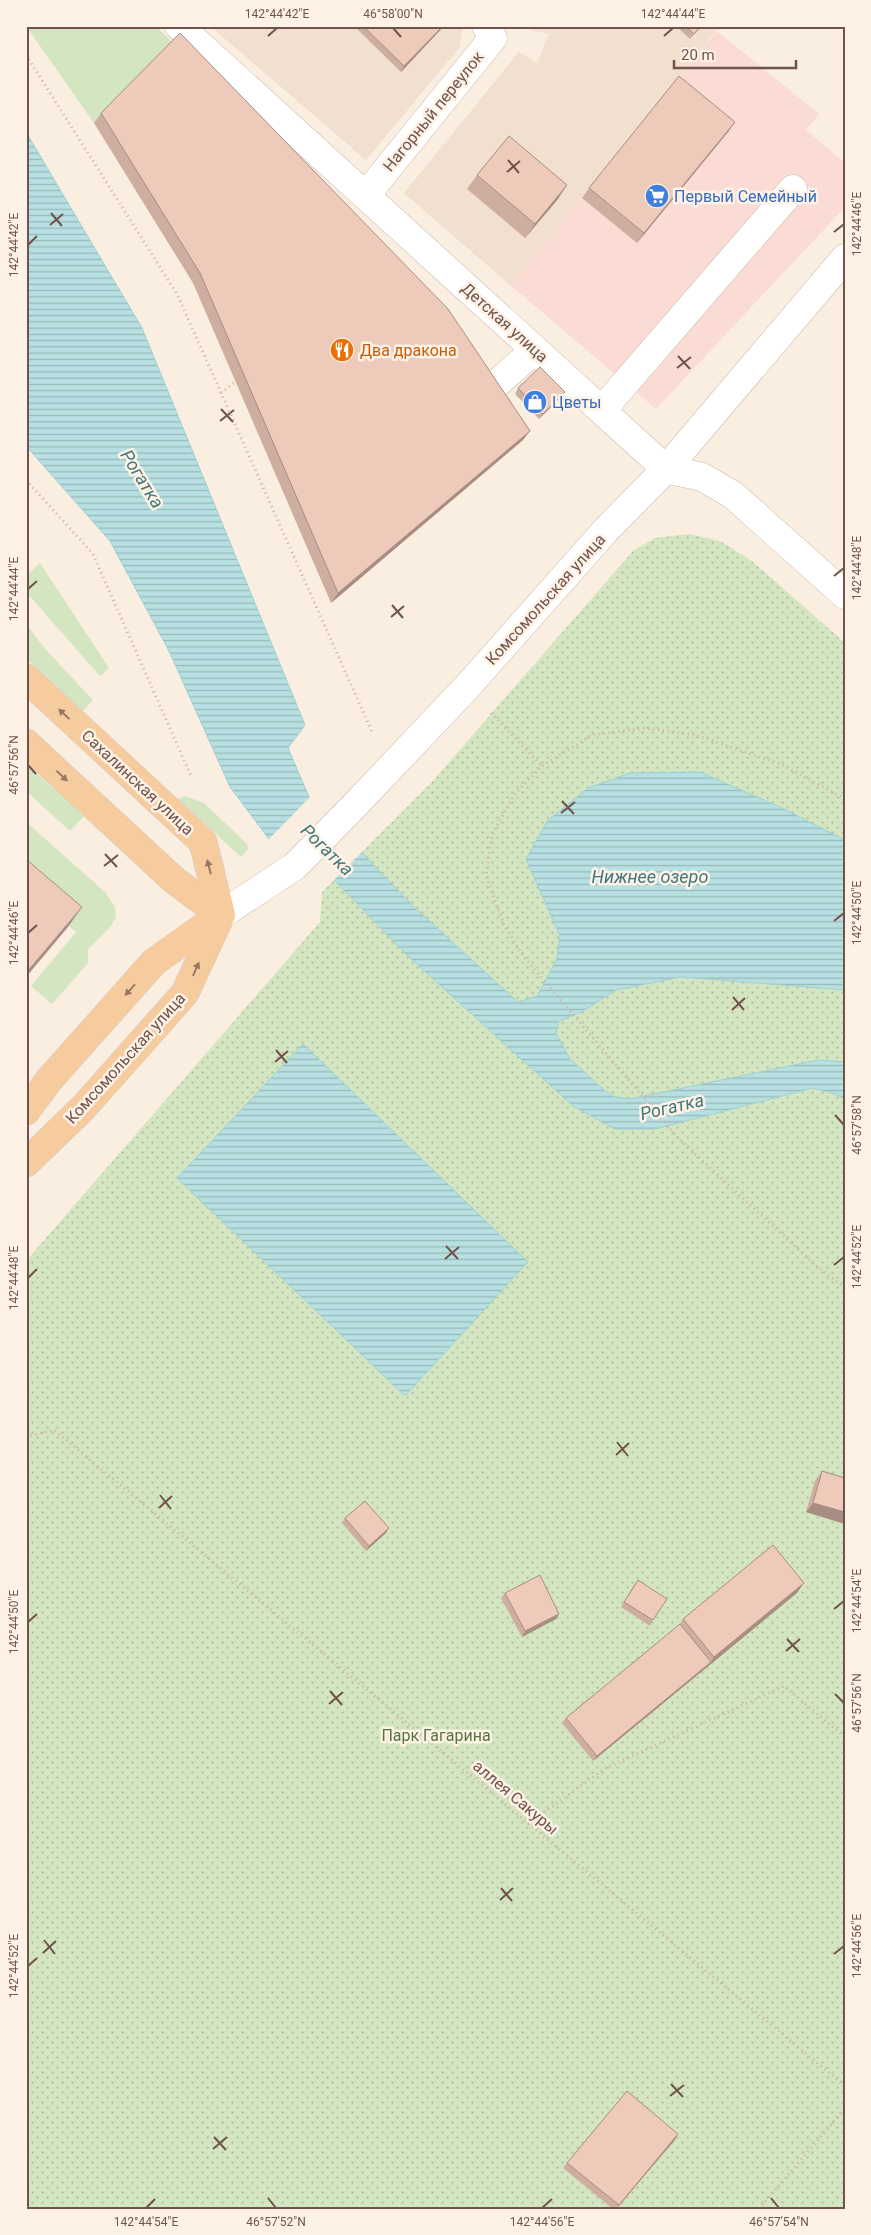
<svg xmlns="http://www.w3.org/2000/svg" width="871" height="2235" font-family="Roboto,sans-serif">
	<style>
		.residential { fill: #f1dfd0 }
		.commercial { fill: #fadcd5 }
		.grass { fill: #d4e6c1 }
		.park { fill: url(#park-dots) }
		.water { fill: url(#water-rules); stroke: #9ed1d3 }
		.pier { fill: #faeee1 }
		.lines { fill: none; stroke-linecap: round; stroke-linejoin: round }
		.minor-casing { stroke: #cdb7ac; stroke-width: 29 }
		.major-casing { stroke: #d7cfcc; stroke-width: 29 }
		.path { stroke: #d2ad9e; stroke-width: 3; stroke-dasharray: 1 4; stroke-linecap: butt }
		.minor { stroke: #fff; stroke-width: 28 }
		.major { stroke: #f6cb9d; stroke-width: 28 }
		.wall { fill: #cdaea0 }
		.shaded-wall { fill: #a78d82 }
		.building { fill: #eecaba; stroke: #a78d82 }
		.oneway { fill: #987763 }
		.ticks { fill: none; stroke: #70534a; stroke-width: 2 }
		.labels { text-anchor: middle; stroke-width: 5; stroke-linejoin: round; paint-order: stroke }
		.street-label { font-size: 16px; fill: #70534a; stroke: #fef2e7 }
		.shop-label { font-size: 16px; fill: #366cbe; stroke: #fef2e7; text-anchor: start }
		.food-label { font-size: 16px; fill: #c56008; stroke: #fef2e7; text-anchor: start }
		.park-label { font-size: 16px; fill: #577542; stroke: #fef2e7 }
		.water-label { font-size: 18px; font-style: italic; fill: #42787b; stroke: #fef2e7 }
		.neatline { fill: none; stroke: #70534a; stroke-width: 2 }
		.ticks-label { font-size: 12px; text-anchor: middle; fill: #70534a }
	</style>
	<defs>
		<pattern id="park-dots" width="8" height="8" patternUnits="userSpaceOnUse" patternTransform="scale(1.25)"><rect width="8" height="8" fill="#d4e6c1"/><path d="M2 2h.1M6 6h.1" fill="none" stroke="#b0bd9f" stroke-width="1.8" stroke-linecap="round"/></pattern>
		<pattern id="water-rules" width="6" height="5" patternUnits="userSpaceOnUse" patternTransform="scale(1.25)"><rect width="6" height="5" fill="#b7e0e2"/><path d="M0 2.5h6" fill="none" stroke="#99b8b9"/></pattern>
	</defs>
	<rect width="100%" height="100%" fill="#faeee1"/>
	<path class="residential" d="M210,26H463L459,48L366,160Z
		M514,26H720L510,285L404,193L519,52L537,63L549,34Z"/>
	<path class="commercial" d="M717,31L819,114L806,130L845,163V207L656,409L510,285Z"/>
	<path class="grass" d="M26,26H156L173,43L94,123Z
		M40,563L109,668L100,676L26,592V576Z
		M26,624L46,650L93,700L83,711L26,659Z
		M26,764L84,816L70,831L26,791Z
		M185,796L204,803L247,844L248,849L241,857L178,799Z
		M26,822L105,892L115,907L116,917L111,926L88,949V963L52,1004L31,986L76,932L26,888Z"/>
	<path class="park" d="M689,534L720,541L752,561L845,643V2209H26V1261L320,922L322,892L431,783L633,551L655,538Z"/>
	<path class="water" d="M26,132L142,328L305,725L288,748L310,799L415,908L518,1002L537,996L557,959L560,936L526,859L548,820L588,788L630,773L700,772L782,808L845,840V990L681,977L616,990L583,1011L559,1021L556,1033L570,1059L604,1090L615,1097L630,1099L818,1060L845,1062V1099L835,1094L813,1088L655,1129H615L573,1106L409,957L334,880L269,839L230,787L169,651L110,541L26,446Z
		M303,1044L528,1262L405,1396L177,1178Z"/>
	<path class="pier" d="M312,795L364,850L333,881L277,848L269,839Z"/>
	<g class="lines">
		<g class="minor-casing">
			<path id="minor" d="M179,26L666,469L702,477L733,495L845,595
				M366,195L493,38L486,26
				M469,408L535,350
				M602,410L793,189
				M221,915L295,866L355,805L466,688L606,530L666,469L845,258"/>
		</g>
		<g class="major-casing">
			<path id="major" d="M26,678L203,842L221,915
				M26,743L174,880L221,915
				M26,1111L49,1080L154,962L220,915
				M26,1163L83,1108L185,993L221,915"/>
		</g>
		<path class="path" d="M26,55L177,294L373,734
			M221,393L239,379
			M26,480L93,554L191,776
			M491,713L542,766
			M845,799L781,764L695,735L645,728L592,735L542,766L515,794L492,834L486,876L504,925L524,957L679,1139L814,1264L845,1288
			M26,1437L54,1430L845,2086
			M528,1824L604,1769L784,1686L845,1737
			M759,2209L845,2108"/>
		<use href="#minor" class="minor"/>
		<use href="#major" class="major"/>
	</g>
	<path class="wall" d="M354,26H444L401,72Z
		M676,26H702L690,39Z
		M101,113L523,440L331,603L193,283L94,123Z
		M735,122L728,132L637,243L582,198L589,188Z
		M477,175L558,199L525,238L467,189Z
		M518,388L561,397L539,419L515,394Z
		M822,1471L845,1478V1524L806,1512L815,1481Z
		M345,1518L389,1528L386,1533L366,1551L342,1523Z
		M634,1585L653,1620L650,1626L621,1607Z
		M505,1593L556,1619L522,1637L501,1598Z
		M797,1593L593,1761L562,1723L566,1718L680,1624L683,1619Z
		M678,2134L617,2209H613L563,2168L567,2163Z"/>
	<path class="shaded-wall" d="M443,26H444L401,72L404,66Z
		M735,122L728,132L637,243L644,233Z
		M567,185L558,199L525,238L535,224Z
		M565,392L561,397L539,419L543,414Z
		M530,431L523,440L331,603L338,593Z
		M82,907L68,927L26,977V973Z
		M813,1503L845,1512V1524L806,1512Z
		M389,1528L386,1533L366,1551L369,1546Z
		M804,1583L797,1593L593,1761L597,1756L711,1662L714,1657Z
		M559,1614L556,1619L522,1637L525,1631Z
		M678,2134L675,2140L616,2209L619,2205Z"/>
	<path class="building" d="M363,26H443L404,66Z
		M685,26H701L694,34Z
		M180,33L448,309L530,431L338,593L200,273L101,113Z
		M679,76L735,122L644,233L589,188Z
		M509,136L567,185L535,224L477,175Z
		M540,367L565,392L543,414L518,388Z
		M27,860L82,907L26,973V861Z
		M822,1471L845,1478V1512L813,1503Z
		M365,1501L389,1528L369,1546L345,1518Z
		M773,1545L804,1583L714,1657L683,1619Z
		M540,1575L559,1614L525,1631L505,1593Z
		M638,1580L667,1599L653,1620L624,1602Z
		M680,1624L711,1662L597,1756L566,1718Z
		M627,2091L678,2134L619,2205L567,2163Z"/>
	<defs><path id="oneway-solid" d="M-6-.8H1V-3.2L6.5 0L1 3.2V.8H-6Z" transform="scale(1.25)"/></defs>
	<g class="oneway">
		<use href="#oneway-solid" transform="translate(64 714) rotate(-137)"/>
		<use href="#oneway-solid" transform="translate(62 776) rotate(43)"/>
		<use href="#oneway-solid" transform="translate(209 867) rotate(-104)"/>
		<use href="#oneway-solid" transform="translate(196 969) rotate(-66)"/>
		<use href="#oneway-solid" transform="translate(130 990) rotate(132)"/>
	</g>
	<path class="ticks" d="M393,28L401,37M268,36L277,28M664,36L673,28M508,160L519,173M507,172L520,161M51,213L62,226M50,225L63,214M834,232L844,224M28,245L37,236M678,356L690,369M677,368L691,357M221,409L233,422M220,421L234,410M834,576L844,568M28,589L37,581M392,605L403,618M391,617L404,606M28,765L36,774M562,801L574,814M561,813L575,802M105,854L117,867M104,866L118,855M834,921L844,913M28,933L37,925M733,997L744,1010M732,1010L745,998M276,1050L287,1063M275,1062L288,1051M835,1115L844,1125M446,1246L458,1259M445,1259L459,1247M834,1265L844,1257M28,1278L37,1269M617,1442L628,1456M616,1455L629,1443M160,1495L171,1509M159,1508L172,1496M834,1609L844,1601M28,1622L37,1614M787,1639L799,1652M786,1651L800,1639M330,1691L342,1705M835,1694L844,1703M329,1704L343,1692M501,1888L512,1901M500,1900L513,1888M44,1940L55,1954M43,1953L56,1941M834,1954L844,1946M28,1966L37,1958M671,2084L683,2097M670,2096L684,2085M214,2137L226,2150M213,2149L227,2137M268,2198L276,2208M771,2198L779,2208M146,2208L155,2199M542,2208L552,2199"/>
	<defs>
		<g id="supermarket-disc" transform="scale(1.25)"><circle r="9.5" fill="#3f7fe0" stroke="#fef2e7"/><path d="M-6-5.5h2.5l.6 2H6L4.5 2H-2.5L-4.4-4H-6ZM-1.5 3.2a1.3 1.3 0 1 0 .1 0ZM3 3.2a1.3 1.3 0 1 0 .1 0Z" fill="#fff"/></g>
		<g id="restaurant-disc" transform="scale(1.25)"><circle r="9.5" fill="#e8710a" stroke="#fef2e7"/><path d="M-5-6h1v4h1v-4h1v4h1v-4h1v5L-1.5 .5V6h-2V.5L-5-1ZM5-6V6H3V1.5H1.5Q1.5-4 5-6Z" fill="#fff"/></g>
		<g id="shop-disc" transform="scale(1.25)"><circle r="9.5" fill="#3f7fe0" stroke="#fef2e7"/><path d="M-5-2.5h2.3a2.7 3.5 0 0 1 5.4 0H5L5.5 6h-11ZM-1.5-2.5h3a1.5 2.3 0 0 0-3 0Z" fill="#fff"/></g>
	</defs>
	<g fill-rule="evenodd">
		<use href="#supermarket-disc" x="657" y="196"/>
		<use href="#restaurant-disc" x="342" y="350"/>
		<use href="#shop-disc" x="535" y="402"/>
	</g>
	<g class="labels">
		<g class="street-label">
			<text transform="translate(433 111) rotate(-51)" y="6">Нагорный переулок</text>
			<text transform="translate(505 322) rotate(42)" y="6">Детская улица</text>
			<text transform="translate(545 599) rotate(-48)" y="6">Комсомольская улица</text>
			<text transform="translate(138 782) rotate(43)" y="6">Сахалинская улица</text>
			<text transform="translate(125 1058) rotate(-48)" y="6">Комсомольская улица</text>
			<text transform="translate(516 1797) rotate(40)" y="6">аллея Сакуры</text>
		</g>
		<g class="shop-label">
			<text x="674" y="202">Первый Семейный</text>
			<text x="552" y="408">Цветы</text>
		</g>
		<g class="food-label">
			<text x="360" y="356">Два дракона</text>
		</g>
		<g class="park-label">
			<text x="436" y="1741">Парк Гагарина</text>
		</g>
		<g class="water-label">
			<text transform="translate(142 479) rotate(58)" y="6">Рогатка</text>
			<text transform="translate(327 850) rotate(44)" y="6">Рогатка</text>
			<text x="650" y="883">Нижнее озеро</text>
			<text transform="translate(672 1107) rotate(-13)" y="6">Рогатка</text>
		</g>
	</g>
	<rect width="871" height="2235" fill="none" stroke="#fef2e7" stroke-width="55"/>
	<path d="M674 60v8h122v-8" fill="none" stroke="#70534a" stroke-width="2.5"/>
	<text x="681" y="60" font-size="15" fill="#70534a" stroke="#fef2e7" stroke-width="4" paint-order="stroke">20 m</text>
	<rect x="28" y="28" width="816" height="2180" class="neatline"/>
	<g class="ticks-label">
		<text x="277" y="18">142°44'42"E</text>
		<text x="393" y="18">46°58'00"N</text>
		<text x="673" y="18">142°44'44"E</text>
		<text transform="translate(857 224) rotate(-90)" y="4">142°44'46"E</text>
		<text transform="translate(14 245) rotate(-90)" y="4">142°44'42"E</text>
		<text transform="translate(857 568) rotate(-90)" y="4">142°44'48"E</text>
		<text transform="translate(14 589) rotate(-90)" y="4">142°44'44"E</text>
		<text transform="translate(14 765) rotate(-90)" y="4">46°57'56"N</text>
		<text transform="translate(857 913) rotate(-90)" y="4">142°44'50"E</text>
		<text transform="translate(14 933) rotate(-90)" y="4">142°44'46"E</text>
		<text transform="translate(857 1125) rotate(-90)" y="4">46°57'58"N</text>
		<text transform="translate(857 1257) rotate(-90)" y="4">142°44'52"E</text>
		<text transform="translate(14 1278) rotate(-90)" y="4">142°44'48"E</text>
		<text transform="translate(857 1601) rotate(-90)" y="4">142°44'54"E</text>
		<text transform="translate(14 1622) rotate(-90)" y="4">142°44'50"E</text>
		<text transform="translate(857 1703) rotate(-90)" y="4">46°57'56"N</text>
		<text transform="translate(857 1946) rotate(-90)" y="4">142°44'56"E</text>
		<text transform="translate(14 1966) rotate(-90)" y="4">142°44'52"E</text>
		<text x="146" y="2226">142°44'54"E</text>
		<text x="276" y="2226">46°57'52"N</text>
		<text x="542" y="2226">142°44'56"E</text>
		<text x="779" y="2226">46°57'54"N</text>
	</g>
</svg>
